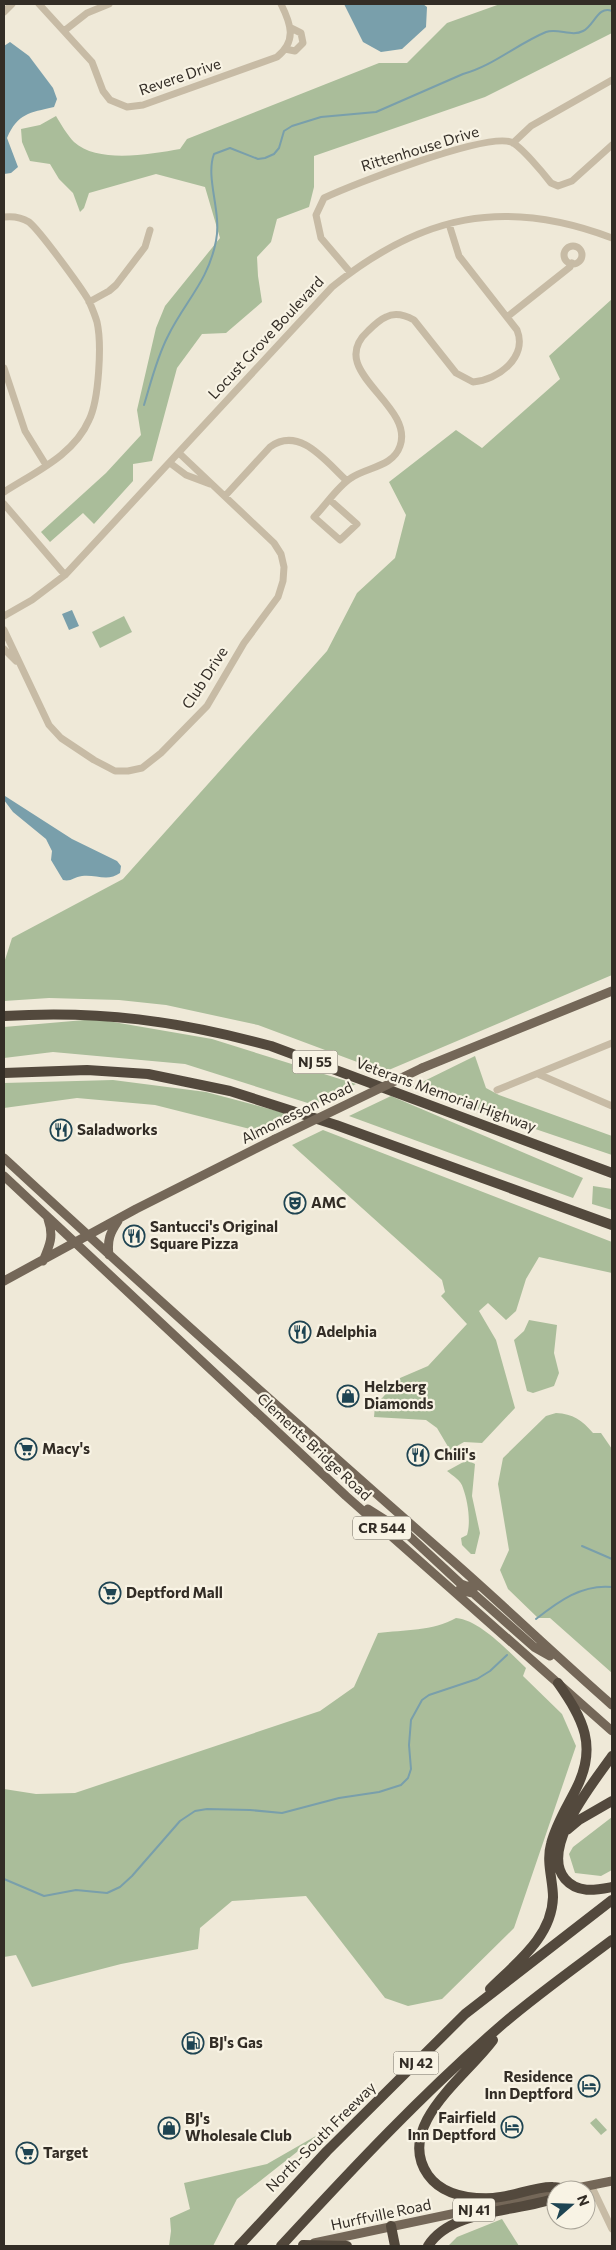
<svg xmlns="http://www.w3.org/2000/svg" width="616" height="2250" font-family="Commissioner,sans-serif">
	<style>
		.green { fill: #aabd9a }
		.water { fill: #799fab }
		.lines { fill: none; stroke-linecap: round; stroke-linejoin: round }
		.stream { stroke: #799fab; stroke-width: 2 }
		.minor { stroke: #c7bba5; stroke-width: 7 }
		.major { stroke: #746758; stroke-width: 9 }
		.highway { stroke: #53493d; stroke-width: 10 }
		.major-bridge { stroke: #746758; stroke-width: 9 }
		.labels { text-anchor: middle; stroke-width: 4.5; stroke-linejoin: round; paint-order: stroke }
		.shield { fill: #f8f3e4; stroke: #6e685f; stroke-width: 1 }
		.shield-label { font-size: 14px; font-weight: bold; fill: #332d26 }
		.street-label { font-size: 15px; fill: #332d26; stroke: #f8f3e4 }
		.poi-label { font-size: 15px; font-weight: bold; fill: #332d26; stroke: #f8f3e4; text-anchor: start }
	</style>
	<rect width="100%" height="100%" fill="#efe9d8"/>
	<path class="green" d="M500,4H612V33L485,97L314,156V187L309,207L277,219L271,242L257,257L258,276L262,302L226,333L202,334L177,368L152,461L133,464V481L94,524L83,513L50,542L41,532L106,473L141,435L137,410L156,328L165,306L220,238L205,187L156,174L89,193L84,208L80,212L73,193L59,179L50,164L30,161L22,142L21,129L40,125L56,116C61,124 67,135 74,142C98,164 151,154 180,149L187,139L379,63H407L447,23Z
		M612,299V975L384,1072L258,1025L166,1005L119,1000L49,998L4,1001V963L12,938L123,879L327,651L357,593L395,558L406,515L389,482L456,430L482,448L560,379L549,356Z
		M124,616L132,632L100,648L92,632Z
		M96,1019L212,1039L356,1084L314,1105L185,1064L53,1052L4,1058V1027Z
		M475,1056L486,1088L499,1095L612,1136V1155L412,1087Z
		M113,1080L206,1092L292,1115L258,1131L155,1105L77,1098L4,1108V1083Z
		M391,1096L583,1178L573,1198L349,1116Z
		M323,1130L612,1242V1273L539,1257L526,1279L516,1311L506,1320L488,1303L479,1311L496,1340L515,1408L482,1443L464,1442L450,1450L437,1428L426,1420L374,1417L375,1406L400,1378L428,1366L467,1324L441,1296L445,1292L442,1280L292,1145Z
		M593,1186L612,1189V1210L592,1204Z
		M529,1320L557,1325L554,1353L559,1373L554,1386L533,1393L527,1391L514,1340L524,1331Z
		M556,1413C573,1414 582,1420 593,1433H601L612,1449V1673L550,1618H538L508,1589L500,1570L509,1550L498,1484L503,1458L546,1416Z
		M467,1460L475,1464L472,1496L480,1533L475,1554H471L462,1545L461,1538L467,1535C471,1522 468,1502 463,1488C461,1480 453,1476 447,1471Z
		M456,1618C480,1620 508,1651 526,1668L523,1676L562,1714L576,1746L514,1928L442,1999L408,2006L385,1998L306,1896L232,1901L200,1928L198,1949L121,1964L32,1987L16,1955L4,1957V1789L36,1794L75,1793L320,1711L354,1687L378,1633C404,1630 433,1631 456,1618Z
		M612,1817V1870L601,1876L575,1873L569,1854L573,1847Z
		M596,2118L607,2130L601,2135L590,2123Z
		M321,2133L237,2199L213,2246H169L171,2231L170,2218L190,2209L184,2183L267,2164Z
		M502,2219L519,2246H448L457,2237Z"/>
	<path class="water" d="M344,4H423L427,7L426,27L402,49L381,52L363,42Z
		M10,42L29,56L53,88L57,99L54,107C29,113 18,113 7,138L18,167L11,173L4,174V46Z
		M72,610L79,626L69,630L62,614Z
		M5,796L72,839L117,861L121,866L120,873C108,882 95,874 82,876C74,877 71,882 63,880L51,860L52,851L46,839L13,812L4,800Z"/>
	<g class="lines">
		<path class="stream" d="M144,405C151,382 157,357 168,336C185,301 208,282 216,241C222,212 205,178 214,154L230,148L258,159L265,158L274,154L279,148L284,131L292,126L321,117L376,112L463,74C493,66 517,44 546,32C558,28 572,37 583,31C594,26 598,5 612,11
			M582,1546L612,1559
			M536,1619C559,1601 582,1584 612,1587
			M4,1879L44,1896L76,1890L107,1893L120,1887L132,1876L180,1821L195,1811L207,1809L250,1810L282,1813L339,1798L379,1792L401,1785L408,1778L411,1769L409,1745L411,1720L422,1700L429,1695L477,1679L490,1671L507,1655"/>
		<path class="minor" d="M39,4L92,62L103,91L110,100L127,107L143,105L277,57C297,41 291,24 281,4
			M4,12L12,4
			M64,31L87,13L109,4
			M285,49L295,51L303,43L301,33L291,28
			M513,143L531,126L612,80
			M4,217C13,216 21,217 29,222C40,231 81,287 89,301C92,308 95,315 97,322C102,344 99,400 89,420C74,455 35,472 4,492
			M564 255a9 9 0 1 1 18 0a9 9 0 1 1-18 0Z
			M350,272L321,238L316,215L324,198C354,184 484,133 511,142C520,145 544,174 551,183L558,186L572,181L612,145
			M89,302L109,291L116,285L145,247L150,230
			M507,317L570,267L572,263
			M4,368L25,431L46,465
			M170,463L186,475L210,484
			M225,496L270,447C300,425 327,463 347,481
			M330,500L357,524L340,540L314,517C326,505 337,487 351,478C367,467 393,467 400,446C415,404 324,371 368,331C373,326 379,320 386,317C395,312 405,315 414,320L456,373L473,382C498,380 528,357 517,330L459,256L449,224
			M4,504L65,575
			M4,616L32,600L65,575L332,287C421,215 504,197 612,238
			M4,630L49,725L61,738L94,760L115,771H128L142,768L161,753L207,706L244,643L278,597L283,581L284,567L281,554L274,543L179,453
			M4,649L16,661
			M538,1074L612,1106
			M497,1090L612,1043
			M591,2185L612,2229"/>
		<path class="major" d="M422,1068L612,991
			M4,1158C150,1293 298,1425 447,1556C503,1605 556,1656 612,1705
			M4,1176L346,1496L612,1731
			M109,1255C107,1240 110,1233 118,1221
			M43,1261C50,1245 54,1236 48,1219
			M4,1281L136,1209L275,1139
			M368,1509L406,1533L461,1584L466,1586H480
			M459,1590L473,1593L534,1647L550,1656
			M567,2190L612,2181
			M314,2243L556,2192"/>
		<path class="highway" d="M4,1016C100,1010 178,1021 271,1046L612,1173
			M4,1073L87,1070L148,1074L230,1091L336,1125L612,1225
			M612,1756C594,1782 539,1848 565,1879C578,1894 596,1890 612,1887
			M567,1830L579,1820L612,1801
			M490,1989C516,1963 552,1937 553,1897C553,1880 546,1862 551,1844C556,1824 567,1807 576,1789C598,1746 583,1719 558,1683
			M493,2040C467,2076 394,2126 428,2175C443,2196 470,2199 493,2198C513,2197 535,2186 553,2187C558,2187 563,2189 568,2190
			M391,2226L395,2246
			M303,2245L347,2246
			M239,2246L327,2151L465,2014L612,1900
			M281,2246C352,2169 424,2092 504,2023C538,1994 576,1967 612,1940
			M428,2246C451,2209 518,2212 556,2198"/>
		<path class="major-bridge" d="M275,1139L422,1068"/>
	</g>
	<defs>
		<g id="restaurant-ring" transform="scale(1.125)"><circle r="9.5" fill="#f8f3e4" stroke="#1e4452" stroke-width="1.5"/><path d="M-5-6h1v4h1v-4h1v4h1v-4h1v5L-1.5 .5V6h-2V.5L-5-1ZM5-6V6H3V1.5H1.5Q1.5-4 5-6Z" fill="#1e4452"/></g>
		<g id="theatre-ring" transform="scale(1.125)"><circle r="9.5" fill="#f8f3e4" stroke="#1e4452" stroke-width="1.5"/><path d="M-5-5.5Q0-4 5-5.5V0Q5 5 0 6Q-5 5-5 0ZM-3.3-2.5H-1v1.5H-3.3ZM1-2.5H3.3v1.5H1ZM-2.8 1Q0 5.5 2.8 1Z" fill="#1e4452"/></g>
		<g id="shop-ring" transform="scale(1.125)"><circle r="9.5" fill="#f8f3e4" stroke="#1e4452" stroke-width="1.5"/><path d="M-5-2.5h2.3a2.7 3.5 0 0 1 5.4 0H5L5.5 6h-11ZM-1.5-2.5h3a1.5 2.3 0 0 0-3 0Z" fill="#1e4452"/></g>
		<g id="supermarket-ring" transform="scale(1.125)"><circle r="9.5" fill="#f8f3e4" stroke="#1e4452" stroke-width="1.5"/><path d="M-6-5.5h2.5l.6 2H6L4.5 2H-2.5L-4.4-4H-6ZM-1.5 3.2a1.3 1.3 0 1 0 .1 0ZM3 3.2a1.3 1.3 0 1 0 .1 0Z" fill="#1e4452"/></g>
		<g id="fuel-ring" transform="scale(1.125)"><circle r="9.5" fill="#f8f3e4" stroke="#1e4452" stroke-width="1.5"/><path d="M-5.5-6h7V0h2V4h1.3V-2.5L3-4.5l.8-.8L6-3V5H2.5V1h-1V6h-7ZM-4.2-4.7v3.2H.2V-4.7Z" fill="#1e4452"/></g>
		<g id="hotel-ring" transform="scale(1.125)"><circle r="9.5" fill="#f8f3e4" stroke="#1e4452" stroke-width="1.5"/><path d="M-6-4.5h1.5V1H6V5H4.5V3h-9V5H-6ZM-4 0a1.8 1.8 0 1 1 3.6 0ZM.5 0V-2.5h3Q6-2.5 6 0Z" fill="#1e4452"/></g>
	</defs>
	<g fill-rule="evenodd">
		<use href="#restaurant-ring" x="61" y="1130"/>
		<use href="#theatre-ring" x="295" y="1203"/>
		<use href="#restaurant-ring" x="134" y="1236"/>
		<use href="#restaurant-ring" x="300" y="1332"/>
		<use href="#shop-ring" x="348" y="1396"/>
		<use href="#supermarket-ring" x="26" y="1449"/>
		<use href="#restaurant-ring" x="418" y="1455"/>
		<use href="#supermarket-ring" x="110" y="1593"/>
		<use href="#fuel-ring" x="193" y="2043"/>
		<use href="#hotel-ring" x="589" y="2086"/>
		<use href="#hotel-ring" x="512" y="2127"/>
		<use href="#shop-ring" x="169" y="2128"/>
		<use href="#supermarket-ring" x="27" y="2153"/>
	</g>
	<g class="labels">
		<g class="shield">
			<rect x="292.5" y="1050.5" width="45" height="23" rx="4"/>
			<rect x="353" y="1516.5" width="58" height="23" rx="4"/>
			<rect x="393.5" y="2051.5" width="45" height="23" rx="4"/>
			<rect x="453" y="2198.5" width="42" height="23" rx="4"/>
		</g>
		<g class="shield-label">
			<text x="315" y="1067">NJ 55</text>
			<text x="382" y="1533">CR 544</text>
			<text x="416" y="2068">NJ 42</text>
			<text x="474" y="2215">NJ 41</text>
		</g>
		<g class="street-label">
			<text transform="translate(180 77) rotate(-19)" y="5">Revere Drive</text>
			<text transform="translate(420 149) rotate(-17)" y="5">Rittenhouse Drive</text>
			<text transform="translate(266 338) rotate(-47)" y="5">Locust Grove Boulevard</text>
			<text transform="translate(205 678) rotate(-57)" y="5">Club Drive</text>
			<text transform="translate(446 1095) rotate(20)" y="5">Veterans Memorial Highway</text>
			<text transform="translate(297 1113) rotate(-26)" y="5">Almonesson Road</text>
			<text transform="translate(314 1447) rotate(43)" y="5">Clements Bridge Road</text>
			<text transform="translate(321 2137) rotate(-45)" y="5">North-South Freeway</text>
			<text transform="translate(381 2215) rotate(-12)" y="5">Hurffville Road</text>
		</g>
		<g class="poi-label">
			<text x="77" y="1135">Saladworks</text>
			<text x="311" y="1208">AMC</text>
			<text x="150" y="1232">Santucci's Original<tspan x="150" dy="17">Square Pizza</tspan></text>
			<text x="316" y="1337">Adelphia</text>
			<text x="364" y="1392">Helzberg<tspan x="364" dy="17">Diamonds</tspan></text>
			<text x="42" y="1454">Macy's</text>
			<text x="434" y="1460">Chili's</text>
			<text x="126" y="1598">Deptford Mall</text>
			<text x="209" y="2048">BJ's Gas</text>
			<text x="573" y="2082" text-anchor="end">Residence<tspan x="573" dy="17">Inn Deptford</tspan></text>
			<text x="496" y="2123" text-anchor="end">Fairfield<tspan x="496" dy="17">Inn Deptford</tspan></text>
			<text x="185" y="2124">BJ's<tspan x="185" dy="17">Wholesale Club</tspan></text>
			<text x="43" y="2158">Target</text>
		</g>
	</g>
	<rect width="616" height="2250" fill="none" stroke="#332d26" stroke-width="10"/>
	<g transform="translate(571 2205) rotate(70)"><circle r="24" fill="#f8f3e4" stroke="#a9a498"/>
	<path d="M0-4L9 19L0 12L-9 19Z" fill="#1e4452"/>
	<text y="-8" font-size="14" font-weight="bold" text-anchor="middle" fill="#332d26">N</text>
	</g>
</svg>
